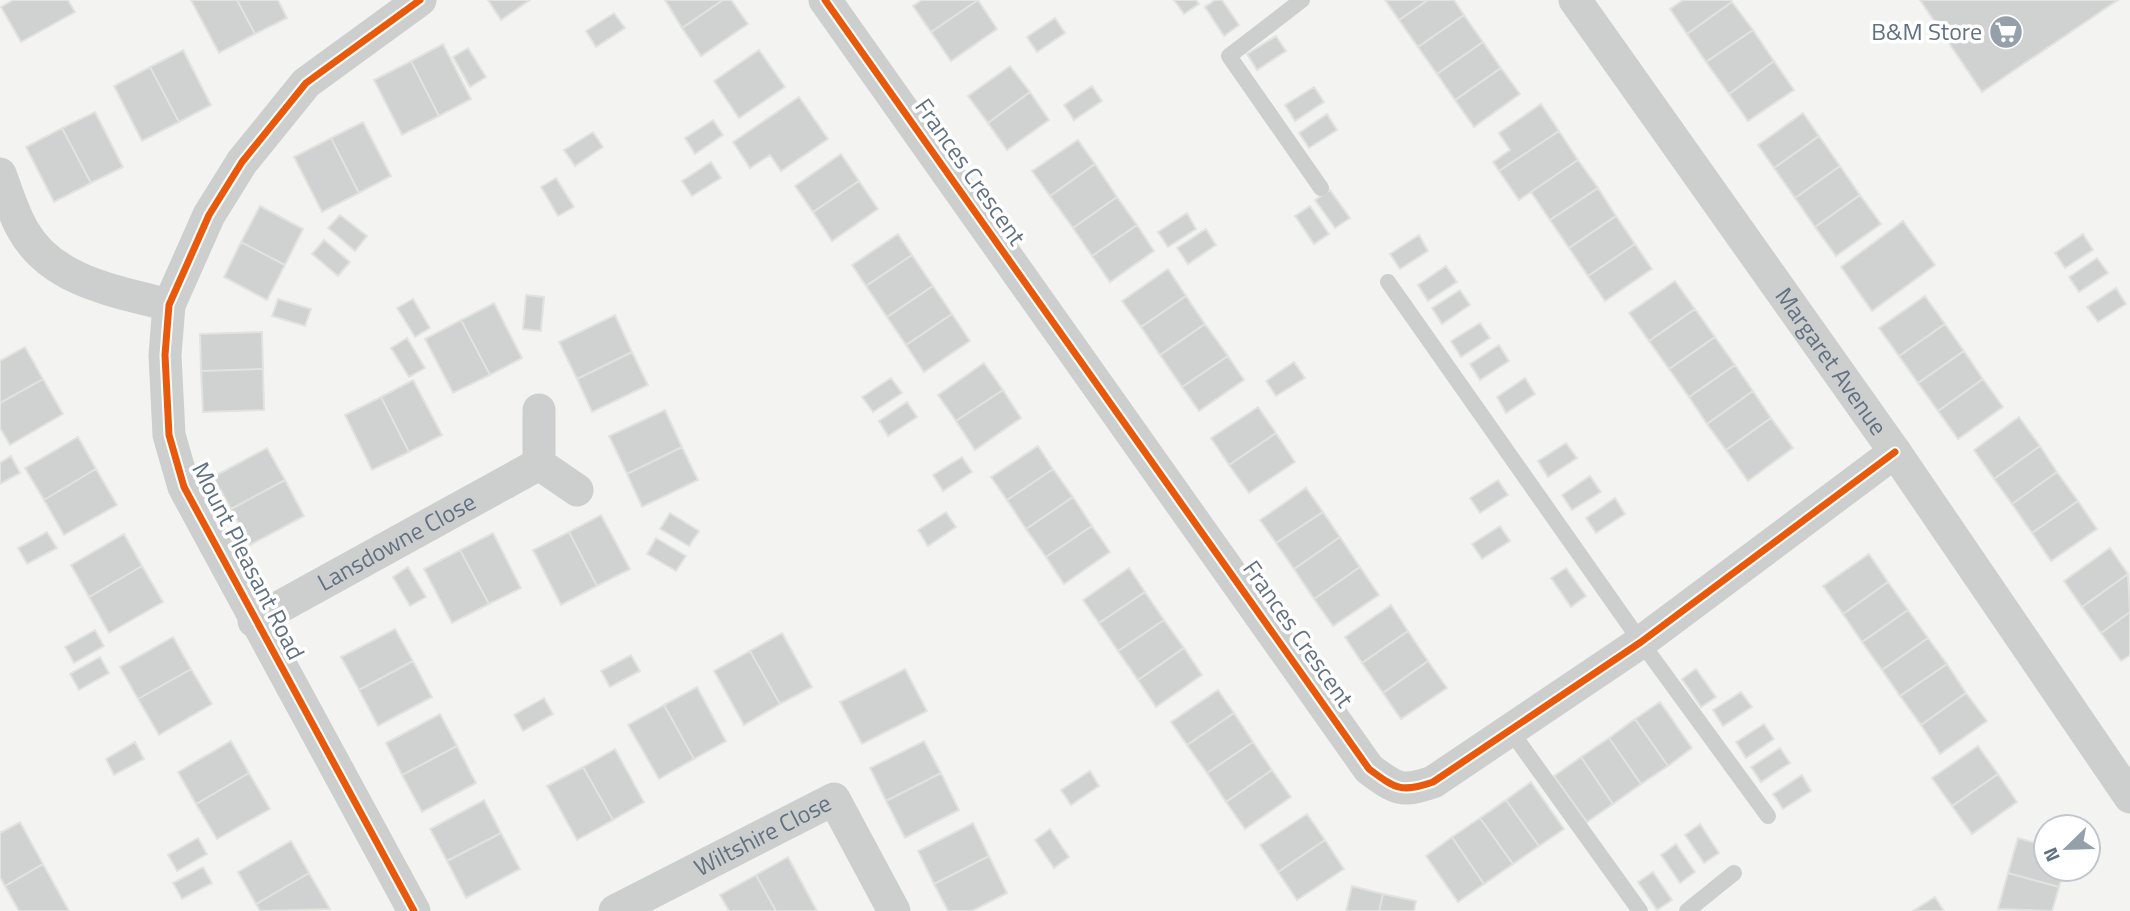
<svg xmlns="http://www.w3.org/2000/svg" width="2130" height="911" font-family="'Titillium Web',sans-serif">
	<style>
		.building { fill: #d0d1d1; stroke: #e2e3e1; stroke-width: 2 }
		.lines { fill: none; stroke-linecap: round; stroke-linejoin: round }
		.service { stroke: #cdcece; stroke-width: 16 }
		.minor { stroke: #cdcece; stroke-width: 33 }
		.cycleway-casing { stroke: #fff; stroke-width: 11 }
		.cycleway { stroke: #e8590c; stroke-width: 7 }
		.labels { text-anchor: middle; stroke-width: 7; stroke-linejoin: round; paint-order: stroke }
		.poi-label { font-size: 24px; fill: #627283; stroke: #fff; text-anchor: end }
		.street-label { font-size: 24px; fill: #627283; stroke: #fff }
	</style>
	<rect width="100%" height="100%" fill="#f3f4f1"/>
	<path class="building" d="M13,0H68L75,12L21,42L1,7Z
		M191,0H237L255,34L219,53Z
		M237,0H278L287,18L255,34Z
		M488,0H530L501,20Z
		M665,0H723L682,28Z
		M723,0H731L748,24L701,56L682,28Z
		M922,0H978L931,32L913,6Z
		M978,0L997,29L951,61L931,32Z
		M1174,0H1196L1199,4L1184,14Z
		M1215,0H1222L1239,25L1224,36L1205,7Z
		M1385,0H1428L1399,20Z
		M1428,0H1454L1464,15L1418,47L1399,20Z
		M1683,0H1731L1732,2L1687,34L1670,9Z
		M1920,0H2118L1982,92Z
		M1732,2L1753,30L1706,62L1687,34Z
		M614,13L625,28L596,47L586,31Z
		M1464,15L1483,42L1437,74L1418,47Z
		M1055,18L1065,33L1037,52L1027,37Z
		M1753,30L1774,61L1729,94L1706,62Z
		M1276,36L1286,51L1257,70L1247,54Z
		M1483,42L1501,68L1455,100L1437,74Z
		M443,44L471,99L439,116L411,61Z
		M468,48L486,77L470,87L453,57Z
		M183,50L211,105L179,122L150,67Z
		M759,50L785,87L739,118L714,81Z
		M411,61L439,116L402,135L374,80Z
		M1774,61L1794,90L1748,121L1729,94Z
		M1010,66L1030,92L988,123L968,96Z
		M150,67L179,122L142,141L114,86Z
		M1501,68L1520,94L1474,127L1455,100Z
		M1092,86L1102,101L1074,120L1064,105Z
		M1314,87L1324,102L1295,121L1285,105Z
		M1030,92L1049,120L1007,150L988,123Z
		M799,97L828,139L781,171L770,155L750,168L733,142Z
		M1541,104L1559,131L1499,171L1493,162L1510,150L1499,133Z
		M95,112L123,167L91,183L62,128Z
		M1803,113L1819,136L1774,168L1758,145Z
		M1327,114L1337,130L1309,148L1299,133Z
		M713,120L723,135L695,154L685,138Z
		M363,122L391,176L359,193L331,138Z
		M62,128L91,183L54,202L26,147Z
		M1559,131L1578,160L1519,200L1499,171Z
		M593,132L603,147L575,166L564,150Z
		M1819,136L1840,166L1795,198L1774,168Z
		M331,138L359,193L322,212L294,157Z
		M1078,140L1095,164L1050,196L1032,171Z
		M841,154L859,181L813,212L795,186Z
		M1578,160L1598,188L1550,220L1531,192Z
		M711,162L721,178L692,196L682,181Z
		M1095,164L1117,197L1073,228L1050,196Z
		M1840,166L1860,195L1815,227L1795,198Z
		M556,178L574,207L558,216L541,187Z
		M859,181L878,209L832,241L813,212Z
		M1598,188L1616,216L1569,248L1550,220Z
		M1330,190L1350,218L1335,228L1315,200Z
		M1860,195L1881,224L1836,256L1815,227Z
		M1117,197L1137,225L1092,256L1073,228Z
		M260,206L303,229L285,265L241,242Z
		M1310,206L1329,234L1314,244L1295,216Z
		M1187,213L1196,229L1168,247L1158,232Z
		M340,215L367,236L355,251L328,228Z
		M1616,216L1635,244L1588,276L1569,248Z
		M1903,221L1935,265L1872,311L1841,267Z
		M1137,225L1154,251L1110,282L1092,256Z
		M1206,229L1216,245L1188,264L1177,248Z
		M898,234L912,255L866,286L852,265Z
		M2083,234L2093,250L2065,268L2055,253Z
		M1419,235L1428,251L1400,269L1390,254Z
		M324,240L350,262L338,276L312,254Z
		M241,242L285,265L267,300L224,277Z
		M1635,244L1652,269L1605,301L1588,276Z
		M912,255L933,286L887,317L866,286Z
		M2097,258L2108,273L2079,292L2069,277Z
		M1446,266L1457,282L1428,301L1418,285Z
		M1168,269L1186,296L1141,327L1122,301Z
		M1675,281L1695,309L1649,341L1629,313Z
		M933,286L952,314L906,345L887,317Z
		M2116,288L2126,304L2098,322L2087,307Z
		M1460,290L1470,305L1442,324L1432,308Z
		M526,295L544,297L541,331L523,329Z
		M1186,296L1205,324L1160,355L1141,327Z
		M1925,296L1945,324L1899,356L1879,328Z
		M278,299L311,309L305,326L272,316Z
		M413,299L430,328L415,337L397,308Z
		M494,303L522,358L490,375L461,320Z
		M1695,309L1715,337L1669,369L1649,341Z
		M952,314L970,341L924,372L906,345Z
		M615,315L632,352L577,379L559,342Z
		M461,320L490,375L453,393L425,339Z
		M1480,323L1490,338L1461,357L1451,341Z
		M1205,324L1228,356L1182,387L1160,355Z
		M1945,324L1964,351L1918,383L1899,356Z
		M262,332L263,369L201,371L200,334Z
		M1715,337L1735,365L1689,397L1669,369Z
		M407,338L425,368L409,377L391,348Z
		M1499,345L1509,361L1480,380L1470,364Z
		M25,347L43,379L0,403V361Z
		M1964,351L1983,379L1938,411L1918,383Z
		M632,352L648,385L592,412L577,379Z
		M1228,356L1244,380L1199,411L1182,387Z
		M1294,362L1305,378L1276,396L1266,381Z
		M984,363L1003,390L956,421L938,395Z
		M1735,365L1753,391L1707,424L1689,397Z
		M263,369L264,410L203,412L201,371Z
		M891,378L902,393L873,412L862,397Z
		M1525,378L1535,394L1506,413L1497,397Z
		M43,379L63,414L10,445L0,428V403Z
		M1983,379L2003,407L1958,439L1938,411Z
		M413,380L442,435L409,452L381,397Z
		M1003,390L1021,418L975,450L956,421Z
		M1753,391L1771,418L1726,450L1707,424Z
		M381,397L409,452L372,470L345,415Z
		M907,402L917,417L888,436L879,421Z
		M1258,407L1276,433L1229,465L1211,438Z
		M665,410L682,447L627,474L609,436Z
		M2019,417L2040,446L1994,479L1974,450Z
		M1771,418L1793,448L1748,481L1726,450Z
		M1276,433L1295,462L1249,493L1229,465Z
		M78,437L96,469L44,500L25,468Z
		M1566,443L1577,458L1548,477L1538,461Z
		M1038,446L1053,469L1007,500L991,477Z
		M2040,446L2057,472L2012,504L1994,479Z
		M682,447L698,480L642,507L627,474Z
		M267,448L285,480L231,509L213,477Z
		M11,456L20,473L0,484V463Z
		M962,457L972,472L943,491L933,475Z
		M96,469L117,505L64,535L44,500Z
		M1053,469L1073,497L1026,529L1007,500Z
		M2057,472L2078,501L2032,533L2012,504Z
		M1590,476L1601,492L1572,510L1562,495Z
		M285,480L304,516L250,545L231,509Z
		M1498,480L1508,495L1480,513L1470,498Z
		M1306,488L1323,512L1276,543L1260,520Z
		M1073,497L1092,526L1046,557L1026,529Z
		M1615,498L1625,514L1596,533L1586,518Z
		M2078,501L2097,529L2051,561L2032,533Z
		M946,512L956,527L928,546L918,530Z
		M1323,512L1340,537L1294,569L1276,543Z
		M670,513L699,531L689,546L660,529Z
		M601,515L630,569L597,586L569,532Z
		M1092,526L1110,552L1064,584L1046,557Z
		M1500,526L1510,541L1482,559L1472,544Z
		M47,532L57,548L27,564L18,548Z
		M569,532L597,586L561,605L533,550Z
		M493,533L521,588L489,604L460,550Z
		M124,534L142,566L89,597L71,565Z
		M1340,537L1360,567L1314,599L1294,569Z
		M656,538L686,556L676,571L647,554Z
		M2110,548L2128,574L2082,607L2064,581Z
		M460,550L489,604L452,623L424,569Z
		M1869,554L1888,582L1843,614L1823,586Z
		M142,566L163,602L109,633L89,597Z
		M408,567L426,597L410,606L393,577Z
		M1360,567L1379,595L1333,626L1314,599Z
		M1129,568L1145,592L1099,623L1083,600Z
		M1566,568L1586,596L1571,607L1551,578Z
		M2128,574L2130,612L2101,633L2082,607Z
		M1888,582L1908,610L1862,642L1843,614Z
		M1145,592L1164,620L1118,651L1099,623Z
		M1391,605L1408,631L1362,663L1345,637Z
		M1908,610L1928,638L1882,670L1862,642Z
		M2130,612V655L2121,661L2101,633Z
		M1164,620L1184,648L1138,680L1118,651Z
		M395,629L413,661L359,690L341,657Z
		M95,630L104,646L74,663L65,647Z
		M1408,631L1428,661L1383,693L1362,663Z
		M782,633L812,687L780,704L750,651Z
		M173,637L191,669L138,699L120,667Z
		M1928,638L1947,664L1900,696L1882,670Z
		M1184,648L1202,675L1156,707L1138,680Z
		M750,651L780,704L744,725L714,671Z
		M631,655L640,671L610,687L601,671Z
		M100,657L109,673L79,690L70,674Z
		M413,661L432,697L378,726L359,690Z
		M1428,661L1447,688L1401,719L1383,693Z
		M1947,664L1966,693L1921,725L1900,696Z
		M191,669L212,704L159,735L138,699Z
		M905,669L927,711L862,744L840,702Z
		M1696,669L1716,697L1701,707L1682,679Z
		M697,687L726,741L694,759L664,705Z
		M1218,690L1234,713L1187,745L1171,722Z
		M1741,692L1752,707L1723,726L1713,710Z
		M1966,693L1987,721L1940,754L1921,725Z
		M544,698L553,714L523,731L514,715Z
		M1660,702L1692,748L1668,766L1635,719Z
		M664,705L694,759L659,779L628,725Z
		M1234,713L1253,742L1207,773L1187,745Z
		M440,714L457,746L402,775L386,743Z
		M1635,719L1668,766L1641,784L1609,738Z
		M1764,724L1774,739L1746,758L1736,742Z
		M1609,738L1641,784L1613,804L1581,757Z
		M231,741L249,773L196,804L178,772Z
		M924,741L941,773L886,801L870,768Z
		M135,742L144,759L114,775L106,759Z
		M1253,742L1272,770L1226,802L1207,773Z
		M457,746L476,783L422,812L402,775Z
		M1978,746L1998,774L1952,806L1932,778Z
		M1780,748L1790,763L1761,782L1751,767Z
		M615,749L644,802L613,820L583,767Z
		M1581,757L1613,804L1587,822L1554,776Z
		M583,767L613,820L577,840L547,786Z
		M1272,770L1291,797L1245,829L1226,802Z
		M1090,771L1099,786L1071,805L1061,790Z
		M249,773L270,809L217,839L196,804Z
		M941,773L959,810L905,838L886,801Z
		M1998,774L2017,802L1972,834L1952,806Z
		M1802,775L1811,791L1783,809L1773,794Z
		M1531,782L1564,829L1539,846L1506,800Z
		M484,800L501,833L447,861L430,829Z
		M1506,800L1539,846L1513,864L1480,818Z
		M1307,814L1325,840L1278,872L1260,845Z
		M1480,818L1513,864L1484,884L1452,837Z
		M20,822L43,864L5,886L0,877V833Z
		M973,823L989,856L934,884L918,851Z
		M1700,824L1719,853L1704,863L1685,835Z
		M1050,829L1069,857L1054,868L1035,840Z
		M501,833L520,869L466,898L447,861Z
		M1452,837L1484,884L1458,902L1426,856Z
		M198,838L207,854L177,871L168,855Z
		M2018,838L2046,846V869H2064L2059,887L2008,873Z
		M1325,840L1344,869L1297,900L1278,872Z
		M291,841L309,873L256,904L238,872Z
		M1676,844L1695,872L1680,883L1661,855Z
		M989,856L1007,893L972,911H948L934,884Z
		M788,857L817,911H776L756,875Z
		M43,864L69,911H19L5,886Z
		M203,867L212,883L182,899L173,883Z
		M1653,872L1672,900L1657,910L1638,882Z
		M309,873L330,909L260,911L256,904Z
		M2008,873L2059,887L2052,911L1998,909Z
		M756,875L776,911H729L720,895Z
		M1352,886L1383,894L1379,911H1346Z
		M1383,894L1416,901L1414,911H1379Z
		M1935,897L1944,911H1913Z"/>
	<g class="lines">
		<path class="service" d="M1302,0L1229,56L1321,188
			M1388,282L1641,642L1768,816
			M1510,730L1640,911
			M1687,911L1734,873"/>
		<g class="minor">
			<path d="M825,0L1369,769C1396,789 1401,793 1433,782L1641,642L1895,452"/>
			<path id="s1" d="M1575,0L1895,452L2130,797"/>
			<path d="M0,174C7,192 13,213 23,230C52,282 116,291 169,305"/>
			<path d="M539,410V464L577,490"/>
			<path id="s2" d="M254,621L539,464"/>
			<path d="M414,911L184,487L169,435L165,355L169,305L209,215L242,162L306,83L420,0"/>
			<path id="s3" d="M615,911L834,799L894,911"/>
		</g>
		<g class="cycleway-casing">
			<path id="cycleway" d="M825,0L1369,769C1396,789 1401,793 1433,782L1641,642L1895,452
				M414,911L184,487L169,435L165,355L169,305L209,215L242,162L306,83L420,0"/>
		</g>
		<use href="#cycleway" class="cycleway"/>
	</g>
	<defs>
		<g id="supermarket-disc" transform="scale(1.75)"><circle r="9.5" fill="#95a0aa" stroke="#fff"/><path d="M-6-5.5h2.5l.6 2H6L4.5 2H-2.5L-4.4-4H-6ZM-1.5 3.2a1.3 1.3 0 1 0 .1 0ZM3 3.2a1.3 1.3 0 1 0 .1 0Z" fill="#fff"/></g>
	</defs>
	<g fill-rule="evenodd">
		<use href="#supermarket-disc" x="2006" y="32"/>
	</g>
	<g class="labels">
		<g class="poi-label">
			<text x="1982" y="40">B&amp;M Store</text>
		</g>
		<g class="street-label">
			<text transform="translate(970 172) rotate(55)" y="8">Frances Crescent</text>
			<text dy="8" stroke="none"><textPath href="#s1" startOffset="443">Margaret Avenue</textPath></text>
			<text dy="8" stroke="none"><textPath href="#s2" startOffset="163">Lansdowne Close</textPath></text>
			<text transform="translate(248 561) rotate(63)" y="8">Mount Pleasant Road</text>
			<text transform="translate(1298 634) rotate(55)" y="8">Frances Crescent</text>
			<text dy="8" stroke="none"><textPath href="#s3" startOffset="166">Wiltshire Close</textPath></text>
		</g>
	</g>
	<g transform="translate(2067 848) rotate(247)"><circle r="33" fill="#ffffff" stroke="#c0c7cd" stroke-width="2"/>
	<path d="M0-5L12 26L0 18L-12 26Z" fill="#95a0aa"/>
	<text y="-10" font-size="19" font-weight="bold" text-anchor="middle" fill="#627283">N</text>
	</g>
</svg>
